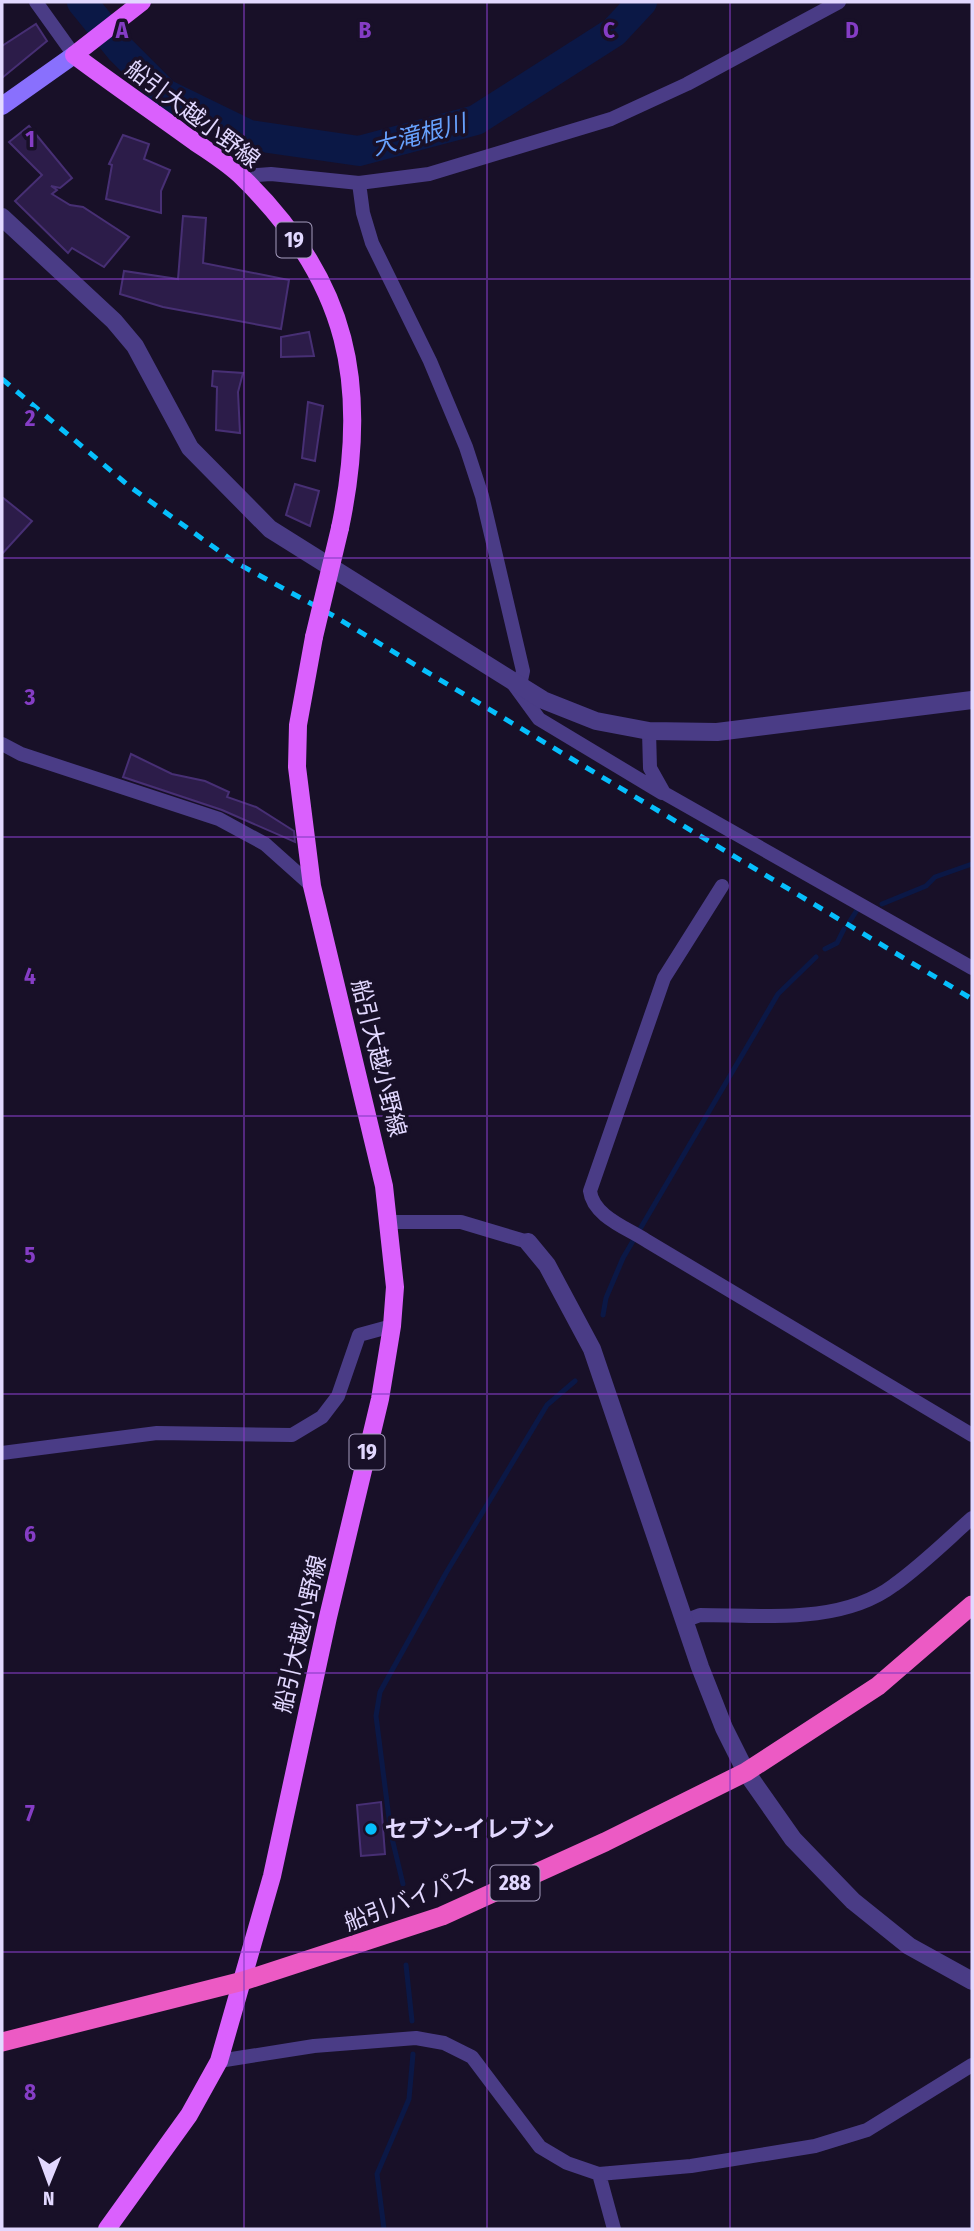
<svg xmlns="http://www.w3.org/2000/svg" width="974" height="2231" font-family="'Fira Sans Condensed','Noto Sans JP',sans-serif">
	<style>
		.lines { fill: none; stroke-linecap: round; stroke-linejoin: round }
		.stream { stroke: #0b1846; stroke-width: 5 }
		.river { stroke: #0b1846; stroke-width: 30 }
		.building { fill: #2c1c49; stroke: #472f74; stroke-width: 2 }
		.minor { stroke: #4a3c86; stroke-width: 14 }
		.tertiary { stroke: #4a3c86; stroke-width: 18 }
		.secondary { stroke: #8970fd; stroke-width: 18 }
		.primary { stroke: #da60fd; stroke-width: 18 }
		.trunk { stroke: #ec5ac4; stroke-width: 19 }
		.rail { stroke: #06bffc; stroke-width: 5; stroke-dasharray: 10 9; stroke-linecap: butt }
		.primary-bridge { stroke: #da60fd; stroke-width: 18 }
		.grid { fill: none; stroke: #853dc5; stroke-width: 2; stroke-opacity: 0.55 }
		.poi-dot { fill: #06bffc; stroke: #181028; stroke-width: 2.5 }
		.labels { text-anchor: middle; stroke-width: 7; stroke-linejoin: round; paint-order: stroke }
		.shield { fill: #181028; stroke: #a59cbe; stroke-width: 2 }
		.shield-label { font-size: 21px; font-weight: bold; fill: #e2d8ff }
		.street-label { font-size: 23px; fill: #e2d8ff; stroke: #181028 }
		.poi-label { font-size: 23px; font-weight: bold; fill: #e2d8ff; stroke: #181028; text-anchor: start }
		.water-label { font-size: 24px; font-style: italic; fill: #67a1fd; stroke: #181028 }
		.grid-label { font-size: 23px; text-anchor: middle; font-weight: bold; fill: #853dc5; stroke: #181028; stroke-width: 7; stroke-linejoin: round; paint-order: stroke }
	</style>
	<rect width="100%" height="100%" fill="#181028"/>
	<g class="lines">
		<path class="stream" d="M882,904L926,886L935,877L972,864
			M850,921L857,910
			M825,949L837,943L844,929
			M603,1315L606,1298L623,1258L778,994L816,957
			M403,1884L391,1834L376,1716L380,1692L446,1573L547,1405L575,1381
			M406,1965L412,2021
			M384,2229L377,2174L409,2099L413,2054"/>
		<path class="river" d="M82,2L121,50L165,94L249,135L359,151L476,120L614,32L642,2"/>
	</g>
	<path class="building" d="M36,24L47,41L2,78V46Z
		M29,126L72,178L60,188L51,186L57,190L52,194L70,205L83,207L129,237L104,267L72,248L68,253L15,201L42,175L9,142Z
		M123,135L149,144L144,159L170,170L161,191V213L106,199L112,165L109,164Z
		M183,216L206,218L203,263L289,280L281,329L163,307L120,294L124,271L178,279Z
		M309,332L314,356L281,357V337Z
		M213,371L243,373L238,392L240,433L216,430L217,387L212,386Z
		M308,402L323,406L315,461L302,458Z
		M295,484L319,491L310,526L286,515Z
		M2,497L32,521L2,554Z
		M131,754L172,774L205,781L229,792L227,797L256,807L294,831L295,842L222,810L123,777Z
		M381,1802L385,1854L361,1856L357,1805Z"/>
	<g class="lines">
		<path class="minor" d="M36,2L74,55
			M242,176L271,174L359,183L429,174L611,119L687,84L839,2
			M359,183L363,213L372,243L430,361L466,447L482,496L523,671L520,685
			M512,682L539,719L662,793
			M649,731L650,768L664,793L972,968
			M2,744L21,754L219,819L265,844L312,886
			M722,886L664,978L590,1191C593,1216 627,1228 647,1241L972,1435
			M390,1222H461L528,1242
			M2,1453L157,1433L292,1435L322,1417L338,1396L359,1335L392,1326
			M684,1621L700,1615C762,1615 841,1625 894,1585C922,1565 947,1540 972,1518
			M219,2061L314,2046L416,2038L444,2043L472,2057L540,2147L567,2163L599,2174L691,2166L815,2146L867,2130L972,2065
			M599,2174L614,2229"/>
		<path class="tertiary" d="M2,217L114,321L135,346L190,448L270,529L543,700L596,721L649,731L717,732L972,700
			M528,1242L547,1265L592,1349L700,1667L724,1728L746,1772L793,1839L853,1901L909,1946L972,1981"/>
		<path class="secondary" d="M2,106L74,55"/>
		<path class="primary" d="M142,2L74,55C114,85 155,113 195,142C211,153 229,164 242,177C349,281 370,386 340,528
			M107,2229L189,2115L219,2061L272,1876L328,1617L380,1399L392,1326L395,1287L384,1186L312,886L297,767L298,725L314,637"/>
		<path class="trunk" d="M2,2042L243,1981L442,1916L605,1842L746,1772L878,1686L972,1605"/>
		<path class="rail" d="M2,379L129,486L233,561L332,615L972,999"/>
		<path class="primary-bridge" d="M314,637L340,528"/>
	</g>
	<path class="grid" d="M244,2V2229M487,2V2229M730,2V2229M2,279H972M2,558H972M2,837H972M2,1116H972M2,1394H972M2,1673H972M2,1952H972"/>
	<circle class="poi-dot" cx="371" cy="1829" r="7"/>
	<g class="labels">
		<g class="shield">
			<rect x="276.5" y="222.5" width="35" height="35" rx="5"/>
			<rect x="349.5" y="1434.5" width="35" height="35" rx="5"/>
			<rect x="490.5" y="1865.5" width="49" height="35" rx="5"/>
		</g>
		<g class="shield-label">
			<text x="294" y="247">19</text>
			<text x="367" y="1459">19</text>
			<text x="515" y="1890">288</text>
		</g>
		<g class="street-label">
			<text transform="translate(193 114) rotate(37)" y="8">船引大越小野線</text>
			<text transform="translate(379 1058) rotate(76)" y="8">船引大越小野線</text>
			<text transform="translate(300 1634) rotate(-77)" y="8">船引大越小野線</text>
			<text transform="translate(409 1899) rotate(-21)" y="8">船引バイパス</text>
		</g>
		<g class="poi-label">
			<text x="385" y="1837">セブン-イレブン</text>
		</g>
		<g class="water-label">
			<text transform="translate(419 135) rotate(-15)" y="8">大滝根川</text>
		</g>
	</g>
	<g class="grid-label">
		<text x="122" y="38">A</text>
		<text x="365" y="38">B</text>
		<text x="609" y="38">C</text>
		<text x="852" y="38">D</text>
		<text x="30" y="147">1</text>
		<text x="30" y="426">2</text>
		<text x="30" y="705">3</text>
		<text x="30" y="984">4</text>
		<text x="30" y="1263">5</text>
		<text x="30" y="1542">6</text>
		<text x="30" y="1821">7</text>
		<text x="30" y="2100">8</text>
	</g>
	<rect width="974" height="2231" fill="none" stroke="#e2d8ff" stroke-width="7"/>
	<g transform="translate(49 2182) rotate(181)" stroke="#181028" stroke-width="5" paint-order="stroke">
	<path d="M0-5L12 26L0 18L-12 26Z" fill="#e2d8ff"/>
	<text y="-10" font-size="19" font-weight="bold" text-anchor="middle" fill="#e2d8ff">N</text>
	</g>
</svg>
